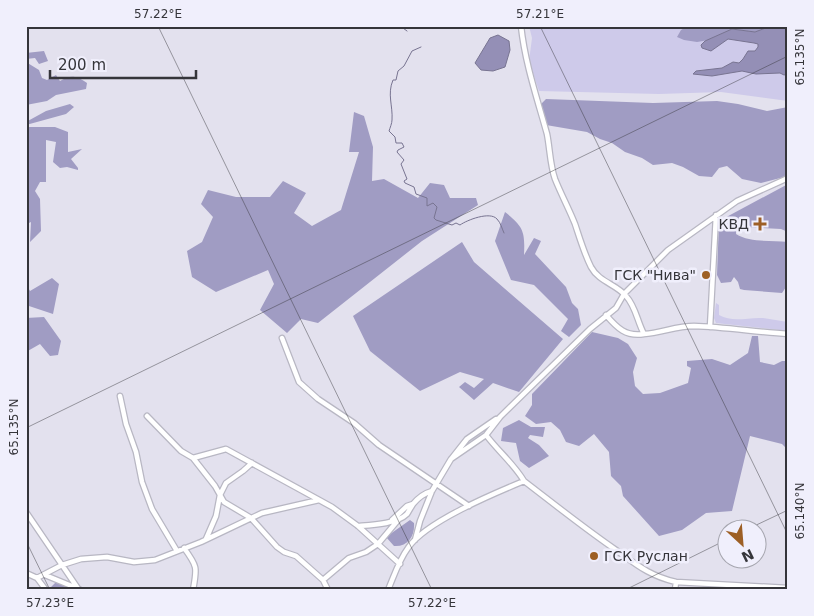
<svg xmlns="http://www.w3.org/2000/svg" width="814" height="616" font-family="'DejaVu Sans',sans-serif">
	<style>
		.green { fill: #cecaea }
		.forest { fill: #a09cc3 }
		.water { fill: #948fb6; stroke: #787491 }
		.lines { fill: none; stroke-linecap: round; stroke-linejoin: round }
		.stream { stroke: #787491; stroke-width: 1 }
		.minor-casing { stroke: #b8b7c3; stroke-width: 7 }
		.minor { stroke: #fff; stroke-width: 4.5 }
		.ticks { fill: none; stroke: #35353a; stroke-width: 1; stroke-opacity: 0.45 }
		.poi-dot { fill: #9d5f25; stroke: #f0effc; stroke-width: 2 }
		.labels { text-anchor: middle; stroke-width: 5; stroke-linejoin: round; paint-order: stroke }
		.poi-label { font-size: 14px; fill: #35353a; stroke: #f0effc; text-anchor: end }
		.neatline { fill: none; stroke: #35353a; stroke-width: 2 }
		.ticks-label { font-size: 12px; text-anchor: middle; fill: #35353a }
	</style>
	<rect width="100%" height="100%" fill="#e3e1ee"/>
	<path class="green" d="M529,26H788V101L721,92L659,94L539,91L529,61L532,38Z
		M716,303L719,305V315C733,323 748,317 763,318C772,319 779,321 788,322V331L716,323L714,318Z"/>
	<path class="forest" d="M688,26H771L755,32L732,29L709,40L697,42L684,40L677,37L681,30Z
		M44,51L48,61L39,64L35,58L26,59V53Z
		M26,62L39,70L42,78L47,80L56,75L60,81C70,75 76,75 87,83L86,89L56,95L47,101L26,105Z
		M546,99L653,103L717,101L738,104L767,111L788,107V176L761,183L742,179L727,166L719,168L712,177L699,176L683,167L672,163L653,165L642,158L625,152L612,143L600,139L587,132L546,125L541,104Z
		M70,104L74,107L66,114L26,125V122L46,111Z
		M354,112L364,116L373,147L372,181L384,179L418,198L430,183L444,185L450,198H476L478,205L422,241L318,323L301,319L287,333L260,310L274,284L268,270L216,292L192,277L187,251L202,242L213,217L201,204L208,190L236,197H270L283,181L306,193L294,213L312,226L341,210L359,152H349Z
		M26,127H55L68,132V152L82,149L71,159L78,168V170L67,167L60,168L53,162L56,142L46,140V182H40L35,191L40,199L41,231L30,242L31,222L27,224L26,231Z
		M788,184V232L781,229L744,227V225H737L736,234C750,243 772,240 788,242V284L782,293L744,290L740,289L738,282L734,277L731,282L721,283L717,275L719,221Z
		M505,212C524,227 525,232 524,255L534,238L541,241L535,254L566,287L572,303L578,309L581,325L569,337L561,331L568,319L534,285L511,280L495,241Z
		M462,242L474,262L563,339L519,392L493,383L474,400L459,387L465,382L474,388L484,379L460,372L420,391L370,351L353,316Z
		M52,278L59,284L53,314L29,306L26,303V284L30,291Z
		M44,317L61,341L58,355L50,356L40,344L26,352V318Z
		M592,332L618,338L628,344L637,358L633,372L635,386L643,394L660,393L688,383L691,368L687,366V361L712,359L730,365L748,353L752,336H758L760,362L774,365L782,361H788V458L787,449L782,444L750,436L732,511L706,513L682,530L659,536L623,496L621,486L611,476L609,452L594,434L579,446L566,442L560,430L551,422L536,424L525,416L532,405V394Z
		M519,420L531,427H545L543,437L530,435L528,438L539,445L549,456L529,468L520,461L516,443L501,441L503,428Z
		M410,520L414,523C415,536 408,547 394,546L386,537Z
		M56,582L72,589L73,590H52L51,587Z"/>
	<path class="water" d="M771,26H788V74L784,75L780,73L756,74L742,71L712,76L693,74L696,71L722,68L733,62L739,63L743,59L748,51H755L758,47V44L754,43L728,39L711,51L702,48L701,45L705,41L732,29L755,32Z
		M498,35L509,41L510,50L505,67L493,71L481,70L475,63L490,38Z"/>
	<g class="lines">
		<path class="stream" d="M404,26L403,28L407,31
			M421,47L412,51L404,66L398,71L396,80H393C387,94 393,106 392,120C392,123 390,128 389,131L395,137L396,143H402L404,147L398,150L397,152L404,160L401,164L407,179L404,181L405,183L414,187L416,194L427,198V206L433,203L437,207L434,218L436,220L452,225L456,223L460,225C467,220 490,211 497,219C501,223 502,229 504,233"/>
		<g class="minor-casing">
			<path id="minor" d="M521,26C525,63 537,98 547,134C550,149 550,165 555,179C561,194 569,209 575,224C580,239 584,253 591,267C599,282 616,284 626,296C636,307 637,321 644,334C661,333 676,326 694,326C725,327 756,332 788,334
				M606,315C617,328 626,337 644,334
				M710,327L716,215
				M282,338L299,382L318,399L354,423L379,445L469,506
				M120,396L126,424L136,452L142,482L152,509L177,551
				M147,416L181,451L193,458L226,449L332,507L358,526L400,564
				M486,435C498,451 514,464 524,481
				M193,458L215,486L224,502L251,518L277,547L284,552L296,556L323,580L349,558L366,552L378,544L399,519
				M452,458L467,439L496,419
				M26,512L79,590
				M392,520L407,506L413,504
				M358,526C371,525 397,524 407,514C409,511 411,507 413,504C418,498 425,493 432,491
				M206,539L216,516L220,495L226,483L243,471L252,463
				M415,540L420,521L432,491L451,459L486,435L500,417L590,329L616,308L624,294L668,250L737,201L788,178
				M184,548C198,567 197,568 193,590
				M26,573L37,578L46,590
				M45,575L79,589
				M37,578L62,565L81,559L107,557L134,562L155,560L201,542L262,513L319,500
				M323,580L328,590
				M388,590C394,576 399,560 408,548C425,522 495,493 524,481C554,504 584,528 616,550C637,565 650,576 676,582L788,588
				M675,590L676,582"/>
		</g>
		<use href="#minor" class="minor"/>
	</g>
	<path class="ticks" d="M158,26L432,590M540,26L788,535M26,428L788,56M750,528L788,510M26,541L50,590M625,590L726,540"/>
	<g class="poi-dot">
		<path d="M757.5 216.5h5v5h5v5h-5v5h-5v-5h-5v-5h5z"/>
		<circle cx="706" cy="275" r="5"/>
		<circle cx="594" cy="556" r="5"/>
	</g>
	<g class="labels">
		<g class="poi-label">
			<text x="749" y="229">КВД</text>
			<text x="696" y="280">ГСК "Нива"</text>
			<text x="604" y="561" text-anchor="start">ГСК Руслан</text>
		</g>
	</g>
	<rect width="814" height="616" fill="none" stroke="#f0effc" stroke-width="55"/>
	<g transform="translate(742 544) rotate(154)"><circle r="24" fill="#f0effc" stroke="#a5a5ae"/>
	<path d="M0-4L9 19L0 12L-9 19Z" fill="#9d5f25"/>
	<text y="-8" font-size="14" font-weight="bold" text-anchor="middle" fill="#35353a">N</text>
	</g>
	<path d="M50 70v8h146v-8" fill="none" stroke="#35353a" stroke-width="2.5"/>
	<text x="58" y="70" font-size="15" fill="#35353a" stroke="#f0effc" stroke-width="4" paint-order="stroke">200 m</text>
	<rect x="28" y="28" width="758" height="560" class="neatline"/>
	<g class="ticks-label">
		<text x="158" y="18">57.22°E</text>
		<text x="540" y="18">57.21°E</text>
		<text transform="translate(800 57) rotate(-90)" y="4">65.135°N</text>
		<text transform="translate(14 427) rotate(-90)" y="4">65.135°N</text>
		<text transform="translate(800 511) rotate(-90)" y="4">65.140°N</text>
		<text x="50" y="607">57.23°E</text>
		<text x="432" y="607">57.22°E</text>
	</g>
</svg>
